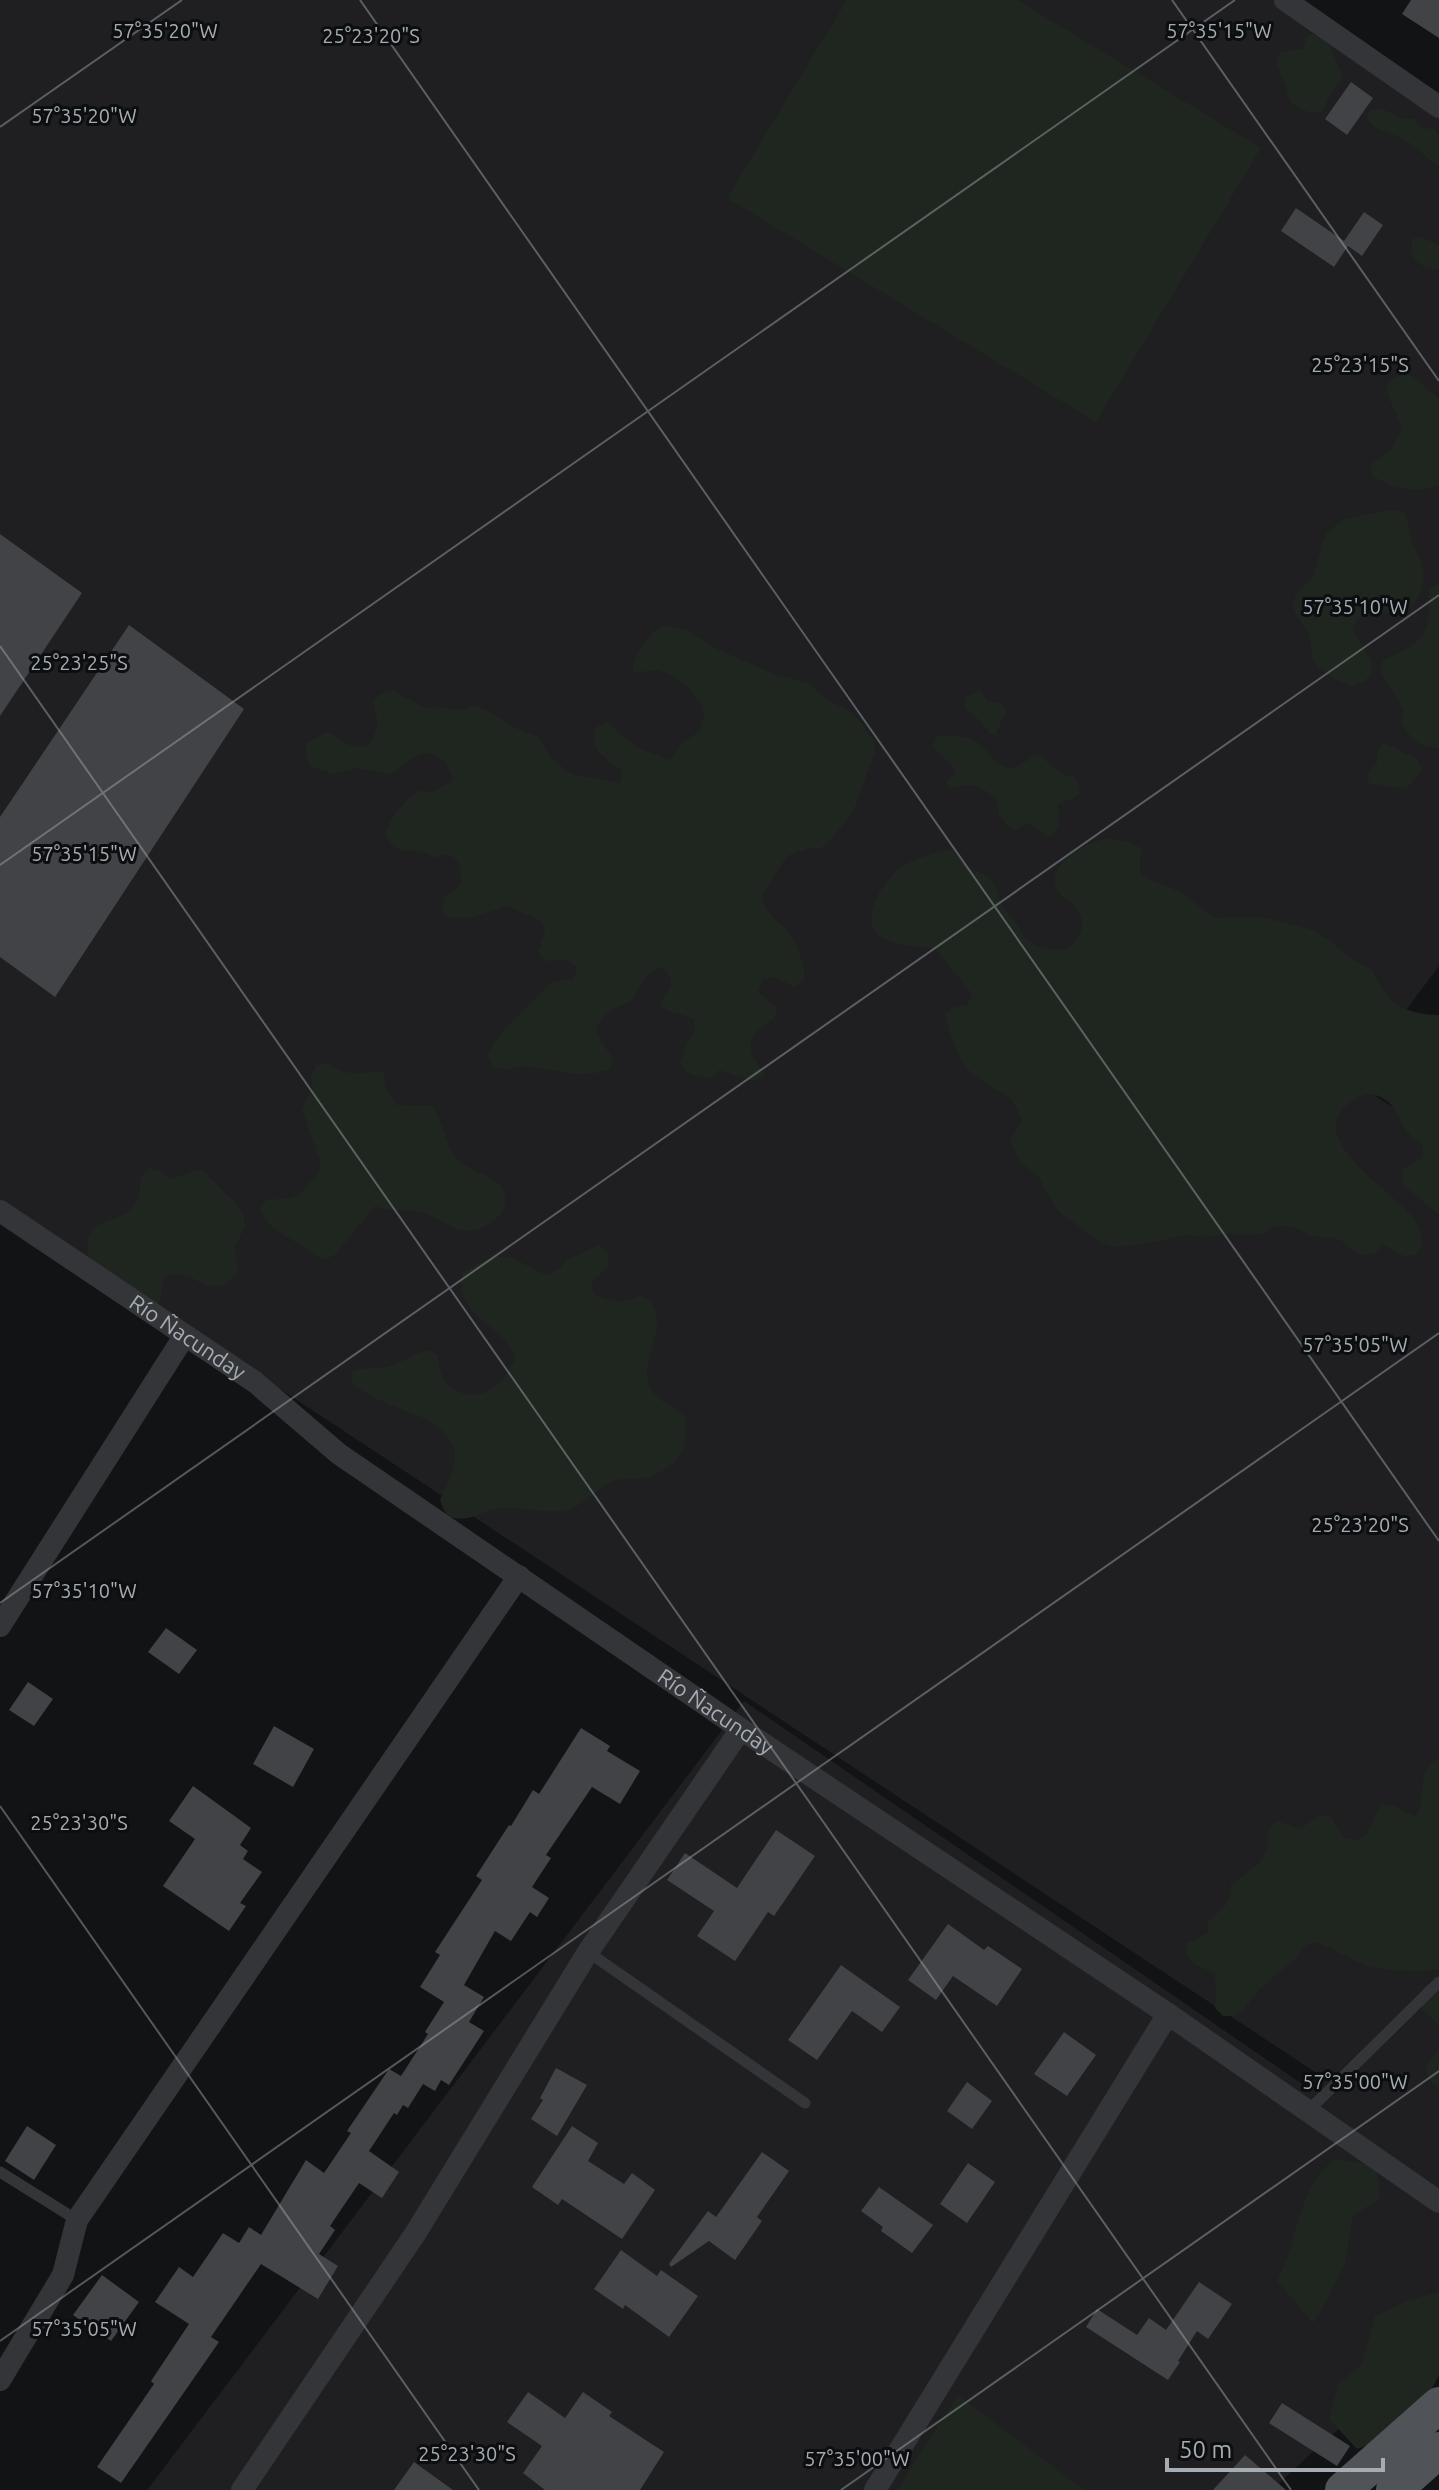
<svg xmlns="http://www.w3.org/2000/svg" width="1439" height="2490" font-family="Ubuntu,sans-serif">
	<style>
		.built { fill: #1f1f21 }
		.green { fill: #1f261f }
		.building { fill: #424347 }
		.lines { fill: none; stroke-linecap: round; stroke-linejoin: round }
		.service { stroke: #343538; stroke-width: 11 }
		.minor { stroke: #343538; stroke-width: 22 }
		.primary { stroke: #505357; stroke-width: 36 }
		.ticks { fill: none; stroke: #a5acb3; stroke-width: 2; stroke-opacity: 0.45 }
		.labels { text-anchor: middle; stroke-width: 6; stroke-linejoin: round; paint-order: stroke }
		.street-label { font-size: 22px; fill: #a5acb3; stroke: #0d0e0f }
		.ticks-label { font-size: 20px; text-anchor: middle; fill: #a5acb3; stroke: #0d0e0f; stroke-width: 6; stroke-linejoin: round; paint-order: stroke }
	</style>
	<rect width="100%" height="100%" fill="#121314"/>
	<path class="built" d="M0,0H1300L1439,93V966L1353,1081L1439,1138V2344L1318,2447L1272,2490H147L744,1701L1311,2090L1318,2074L0,1204Z"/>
	<path class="green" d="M847,0H1017L1261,148L1096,422L727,198Z
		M1310,34C1333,36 1333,59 1343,75L1342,81C1331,87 1329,101 1322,112C1309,114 1294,109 1288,96C1286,92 1287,87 1285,83C1280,72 1273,64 1280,52L1303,49L1306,38Z
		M1380,108L1402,118L1414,119L1423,128L1435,129L1439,135V167C1428,159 1418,149 1407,141C1393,132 1375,133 1367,118L1368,112Z
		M1419,236L1439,245V270C1420,269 1405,257 1414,238Z
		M1406,374L1416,378L1439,399V485C1415,495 1394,488 1372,476L1371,464L1390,451L1402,431C1399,415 1389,403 1386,387L1394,378Z
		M1391,510L1403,511C1410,523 1409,535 1414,547C1416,553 1421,558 1422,564C1427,579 1422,601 1407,608C1391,616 1375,609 1358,618L1353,629L1371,660L1372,673L1364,682L1352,686L1337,680L1318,667L1312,657L1310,634L1296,615L1293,604L1296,594L1313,577L1326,533L1344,519Z
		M1439,583V748C1419,747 1410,739 1401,721L1404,710L1380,671L1383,660C1401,652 1424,644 1428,622C1430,611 1428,599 1430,588Z
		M662,626L686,629L717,649L775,674L809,684L828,700L849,711L859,720L874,741V754L853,812L831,840L821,848H810L787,856L762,895C766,919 780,918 791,936C799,948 804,965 805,979L795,987L774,977L763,980L758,992L777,1007L774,1019C762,1025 746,1038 752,1054C755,1062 762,1068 765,1076L754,1081L719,1070L710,1078C696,1077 688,1075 680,1063L687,1041L695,1031L694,1020C683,1013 672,1014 661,1007L664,995L671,987L670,976L662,967C643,973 641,985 632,1001C616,1008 603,1011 596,1029L600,1040L614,1060L608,1070C579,1079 559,1070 530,1067C514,1064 511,1074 492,1066L488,1055C499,1029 516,1019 534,1000C540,994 545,986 553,982C560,979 565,980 573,980L577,968L568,960L545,961L538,952L545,931L541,921L508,906L474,917L449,918L441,909L444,897L454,891L461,882C461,872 460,858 448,855C438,853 445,858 435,857C431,856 427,853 423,852C403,849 397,856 385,834C390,817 405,800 420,790L432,792L452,781C451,764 436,747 417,756C408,760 401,769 391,774L356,768L332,774L310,766L306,755V743L327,732C345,739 349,752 370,745L378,724L373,701L381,694L393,691L426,708L437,707L462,710L473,706L485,709L515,728L538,737L551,758L571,774L620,783L622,771C605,759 588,749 596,727L608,723L636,747L670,760L683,741L693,736L701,727L704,715L701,704L687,686L667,673L656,670L633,673C632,656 648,636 662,626Z
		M981,691L988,701L1001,703L1005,707V713L996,734H990L979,720L965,709V698L975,692Z
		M948,735C956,737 966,736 974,740C987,746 997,773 1015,767C1023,765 1029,757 1038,754L1062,774L1074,777C1087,800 1072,796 1058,805L1059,827L1052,836H1047L1027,823L1017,829H1011L999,816L997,799C990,793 979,786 970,785C961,785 957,789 948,787L946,781L955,775V769L933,748L936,737Z
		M1384,743L1417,759L1422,770L1406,789L1368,783L1369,771L1377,763V752Z
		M1109,838C1122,842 1132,841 1142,849L1140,861L1141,874L1151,881L1174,889L1185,895L1214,918L1261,917L1310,929L1331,941L1351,959L1372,969C1386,1003 1403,1014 1439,1015V1215L1409,1190L1401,1181L1403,1169L1423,1157V1145C1416,1140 1410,1136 1405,1128C1397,1117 1396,1106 1384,1099C1373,1093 1365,1092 1355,1099C1294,1136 1397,1192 1416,1221C1420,1228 1421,1237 1423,1245L1416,1255L1404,1256L1383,1245L1374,1254L1363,1255L1352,1251L1344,1242L1333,1238L1309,1236L1299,1229L1287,1226H1276L1266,1233L1254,1235L1230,1234L1207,1237L1184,1235L1150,1243L1113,1247L1102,1243L1063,1215L1055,1207L1038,1176L1020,1162L1010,1141L1022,1121C1010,1087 998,1095 974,1075C958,1062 949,1032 945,1013L955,1007L967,1005L972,994L935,949C917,945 896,947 880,936C857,918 886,877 903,866C918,857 935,853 951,849C957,855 962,863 968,867C975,872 984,873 990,879C997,886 999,898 1003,907C1006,912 1011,916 1015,921C1021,931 1022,939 1034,944C1040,947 1051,950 1058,950C1075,949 1087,930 1080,914C1076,904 1065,901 1059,893C1040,865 1089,841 1109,838Z
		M327,1063C350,1080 360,1070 384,1072L385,1085L396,1105L432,1106C445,1122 443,1146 459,1161C472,1173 498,1175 504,1192C507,1200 505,1208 500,1215C495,1220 491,1223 485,1226C461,1240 446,1220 423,1213C406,1207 392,1214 375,1206L335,1255L324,1260C313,1256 307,1248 297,1243C281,1233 268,1228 260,1209L266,1200L291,1198L301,1192L317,1175L321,1164L302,1109L312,1088L311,1076L316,1066Z
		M150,1168L161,1171L169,1179C181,1177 190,1171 202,1170L236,1203L243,1214L245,1226L235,1247L238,1272C209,1309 195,1262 163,1278L160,1302L148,1306L91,1268C76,1207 119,1232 136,1202C140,1196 140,1184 141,1177Z
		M599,1245L609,1253L608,1266L591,1282L594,1294C609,1303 624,1303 640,1296L651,1300C671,1338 632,1363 654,1393C661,1403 676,1408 685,1416C691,1450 676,1470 642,1479C634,1480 625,1478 617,1480C599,1485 588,1503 570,1509C547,1516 525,1506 502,1508C487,1509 470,1522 454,1518C445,1516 443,1508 440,1500C456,1464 468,1447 428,1420L374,1398L352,1384L351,1373C368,1364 376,1371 390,1366C404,1362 413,1353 428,1350L438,1356C439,1364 440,1374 445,1381C450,1388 458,1393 467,1394C490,1399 507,1377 515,1358C503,1322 454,1318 462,1273C479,1263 500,1250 519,1261C529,1267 537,1272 549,1275L559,1269L567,1260Z
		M1439,1758V1969C1419,1974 1375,1971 1356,1961C1341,1954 1330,1947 1314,1942L1303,1947L1296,1958L1259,1990L1244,2009L1234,2016H1223L1215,2008L1216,1985L1214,1973L1193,1964L1186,1954L1187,1943L1208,1933V1922C1223,1907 1230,1907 1231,1884C1240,1878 1262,1863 1265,1854C1268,1847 1268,1836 1269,1828L1278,1821L1300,1829L1319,1816H1331L1343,1837L1355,1840L1366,1836L1375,1815L1382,1804L1394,1806L1416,1817C1428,1798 1414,1770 1439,1758Z
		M1439,1977V2025L1422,2009L1418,1997L1424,1987Z
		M1439,2049V2088L1428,2079L1426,2067Z
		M1333,2159L1376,2166L1380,2198L1353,2216L1345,2263L1327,2301L1313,2323L1277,2281C1295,2249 1296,2209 1316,2179C1321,2172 1327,2166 1333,2159Z
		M1439,2292V2375L1425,2402L1395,2434L1357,2449L1329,2419L1338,2385L1362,2364L1375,2316L1410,2300Z
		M958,2395L1084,2490H897Z"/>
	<path class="building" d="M1411,0H1439V38L1402,14Z
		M1351,82L1373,98L1347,135L1325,119Z
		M1296,208L1344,241L1364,212L1383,225L1362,256L1348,246L1334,267L1281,231Z
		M0,534L82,593L0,716Z
		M129,625L244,709L55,997L0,957V817Z
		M166,1628L197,1650L179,1674L148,1652Z
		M28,1682L53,1699L34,1726L9,1710Z
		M274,1726L314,1749L293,1787L253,1764Z
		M581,1728L610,1746L607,1751L640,1771L620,1804L592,1787L546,1855L551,1858L532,1887L549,1898L537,1917L530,1912L511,1941L495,1931L464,1985L484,1997L469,2022L484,2031L449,2085L441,2080L435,2091L423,2084L408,2108L403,2105L397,2115L394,2113L369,2151L399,2172L382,2198L359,2183L330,2226L335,2230L319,2254L338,2266L318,2299L261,2264L211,2337L219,2342L121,2483L97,2467L154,2384L151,2381L189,2324L155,2302L179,2267L193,2277L223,2233L239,2243L249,2227L261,2235L306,2160L324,2173L351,2133L347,2131L389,2069L401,2076L428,2034L425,2032L444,2002L420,1987L440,1955L435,1952L482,1880L476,1876L509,1825L511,1826L533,1790L539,1794Z
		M193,1786L251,1828L240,1845L248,1851L243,1859L262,1872L240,1903L246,1906L229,1931L163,1886L195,1839L169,1821Z
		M776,1830L815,1856L774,1916L768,1912L735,1961L697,1936L714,1911L667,1880L685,1853L737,1888Z
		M948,1924L984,1950L988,1946L1022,1969L997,2006L953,1976L936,2000L908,1980Z
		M841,1965L900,2007L882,2032L852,2011L817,2060L788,2040Z
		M1064,2032L1096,2055L1067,2096L1034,2074Z
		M556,2068L587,2085L557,2136L531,2119L543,2100L540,2098Z
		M967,2082L992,2101L972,2129L947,2111Z
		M27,2126L56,2145L34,2180L5,2161Z
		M572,2126L598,2143L588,2161L624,2184L632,2173L655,2190L622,2239L562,2199L558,2205L532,2187Z
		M762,2152L789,2171L757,2217L762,2221L735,2260L709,2241L671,2267L669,2264L708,2211L716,2217Z
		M968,2163L995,2182L967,2223L940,2204Z
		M879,2187L933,2225L912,2253L881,2231L883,2227L861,2211Z
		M621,2250L657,2276L661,2270L698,2296L669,2337L625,2305L623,2309L594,2289Z
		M102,2275L139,2302L111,2341L73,2315Z
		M1199,2282L1232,2304L1208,2339L1197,2331L1178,2361L1180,2362L1168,2380L1086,2327L1097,2309L1137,2335L1149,2318L1166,2330Z
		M528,2392L565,2418L583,2392L612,2412L609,2416L664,2452L640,2490H545L523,2473L542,2446L507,2422Z
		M1282,2403L1350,2446L1337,2466L1269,2423Z
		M1245,2455L1286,2490H1213Z
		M414,2462L453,2490H394Z"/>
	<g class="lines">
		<path class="service" d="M588,1952L805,2103
			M1308,2111L1439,1982
			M0,2172L77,2220"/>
		<g class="minor">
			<path d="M1285,0L1439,107"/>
			<path id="s1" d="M0,1211L255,1382L339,1454L741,1729L1168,2014L1439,2202"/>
			<path d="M0,1626L185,1335"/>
			<path d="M0,2380L63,2275L77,2220L519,1576"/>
			<path d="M242,2490L415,2234L588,1952L741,1729"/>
			<path d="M875,2490L1168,2014"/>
		</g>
		<path class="primary" d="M1343,2490L1439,2405
			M1394,2490L1439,2450"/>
	</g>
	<path class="ticks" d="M360,0L1439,1541M1172,0L1439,381M0,127L182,0M0,646L1291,2490M0,865L1235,0M0,1603L1439,595M0,1806L479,2490M0,2341L1439,1333M841,2490L1439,2071"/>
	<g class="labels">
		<g class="street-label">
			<text dy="8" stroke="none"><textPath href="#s1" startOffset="226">Río Ñacunday</textPath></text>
			<text dy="8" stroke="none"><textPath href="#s1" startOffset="874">Río Ñacunday</textPath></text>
		</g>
	</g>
	<g class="ticks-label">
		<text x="165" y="38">57°35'20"W</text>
		<text x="1219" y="38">57°35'15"W</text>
		<text x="371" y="43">25°23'20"S</text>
		<text x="84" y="123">57°35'20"W</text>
		<text x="1360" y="372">25°23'15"S</text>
		<text x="1355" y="614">57°35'10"W</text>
		<text x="79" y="670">25°23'25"S</text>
		<text x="84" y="861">57°35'15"W</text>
		<text x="1355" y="1352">57°35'05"W</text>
		<text x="1360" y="1532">25°23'20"S</text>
		<text x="84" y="1598">57°35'10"W</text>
		<text x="79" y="1830">25°23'30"S</text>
		<text x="1355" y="2089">57°35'00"W</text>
		<text x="84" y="2336">57°35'05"W</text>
		<text x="467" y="2461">25°23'30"S</text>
		<text x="857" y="2466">57°35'00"W</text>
	</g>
	<path d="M1167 2458v12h216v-12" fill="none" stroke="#a5acb3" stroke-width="4"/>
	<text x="1179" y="2458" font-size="24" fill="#a5acb3" stroke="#0d0e0f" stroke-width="6" paint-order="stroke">50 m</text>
</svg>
